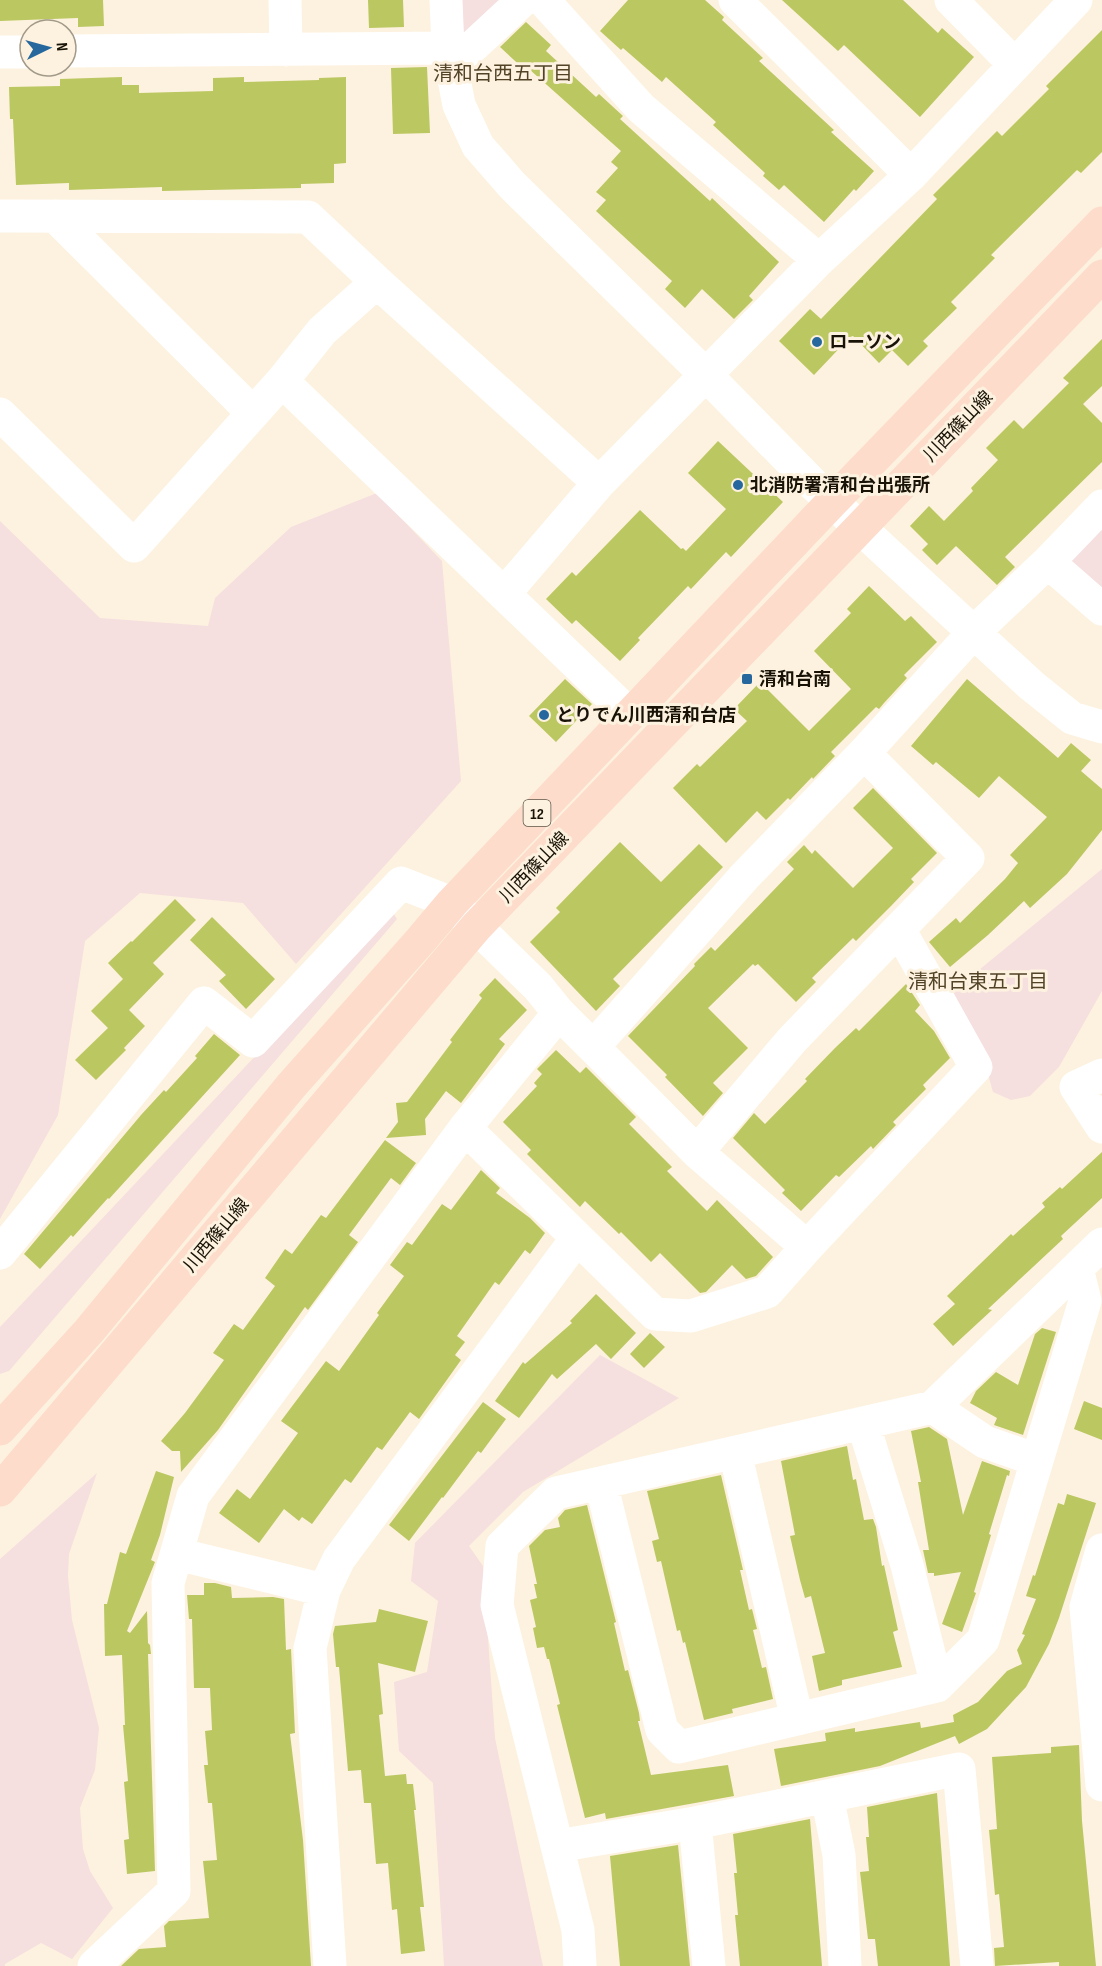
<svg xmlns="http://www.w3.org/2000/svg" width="1102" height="1966" font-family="'Sofia Sans Condensed','Noto Sans JP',sans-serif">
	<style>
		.green { fill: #f5dfdf }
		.building { fill: #bbc761 }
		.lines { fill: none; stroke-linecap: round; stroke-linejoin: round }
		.minor { stroke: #fff; stroke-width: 33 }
		.major { stroke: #fddccb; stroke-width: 33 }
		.poi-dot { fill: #26689d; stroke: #fdf2df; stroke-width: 2 }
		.labels { text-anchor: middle; stroke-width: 6; stroke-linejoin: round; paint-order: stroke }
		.shield { fill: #fdf2df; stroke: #5d5648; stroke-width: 1.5 }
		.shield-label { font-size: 16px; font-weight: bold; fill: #191307 }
		.poi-label { font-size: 18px; font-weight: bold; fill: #191307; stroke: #fdf2df; text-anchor: start }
		.street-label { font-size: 18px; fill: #191307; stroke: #fdf2df }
		.neighbourhood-label { font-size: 20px; fill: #524327; stroke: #fdf2df }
	</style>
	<rect width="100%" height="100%" fill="#fdf2df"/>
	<path class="green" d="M446,0H521L469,50Z
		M377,493L442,561L461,781L296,964L243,903L140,893L85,941L58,1115L0,1219V521L100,618L208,626L215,598L291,527Z
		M1102,506V609L1048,562Z
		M1102,869V991L1059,1067L1030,1096L1011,1100L993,1092L980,1046L952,992Z
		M392,911L397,919L9,1371L0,1374V1327Z
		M600,1355L679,1398L523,1492L469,1546L483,1566L495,1738L543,1966H444L433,1783L399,1751L394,1682L427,1672L438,1601L411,1581L415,1543Z
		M97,1473L69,1554L68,1576L72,1620L99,1728L95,1770L80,1808L83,1849L90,1871L113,1908L72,1959L41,1943L5,1964V1966H0V1559Z"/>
	<path class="building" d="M0,0H103L104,26L78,27V18L0,21Z
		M368,0H403L404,27L369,28Z
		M628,0H705L724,17L722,20L763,58L759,61L834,130L831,132L874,171L856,191L854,189L824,222L784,185L779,190L763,176L765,173L713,125L716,122L666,77L662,82L623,48L621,50L600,31Z
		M782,0H903L938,33L942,28L974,57L920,117L844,45L838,51Z
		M526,22L551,45L546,51L596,97L599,94L623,116L620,119L710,201L712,198L779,262L749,296L753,300L734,319L702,289L685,308L665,289L672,281L596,211L606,200L596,192L618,168L611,162L621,151L529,69L527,72L500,47Z
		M1102,30V152L1081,173L1077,170L991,255L995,258L951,302L957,308L923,341L928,346L908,366L892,350L879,363L853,336L850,337L814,375L779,341L810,309L821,319L937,199L933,195L997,131L1002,136L1049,89L1046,86Z
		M427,67L430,133L393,134L391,68Z
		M122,77V85H139V93L213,91V78L244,77V82L319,80V78L346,77V163L334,164V183L301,184V188L162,191V187L69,190V183L16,185L13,119H10L9,87L60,86V79Z
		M1102,339V386L1083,404L1102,423V462L1005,557L1015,567L997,585L956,546L937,565L922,550L928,544L910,526L929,506L944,521L973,491L971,488L998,460L986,448L1014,420L1023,429L1069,383L1063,378Z
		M718,441L783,502L731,557L726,552L691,589L688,586L638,638L640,640L620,661L576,620L572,624L546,599L572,572L576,576L640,510L681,549L683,548L686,551L726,509L688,473Z
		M869,586L905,621L911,616L937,642L904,675L907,678L884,703L879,709L876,707L831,752L835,756L813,779L812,777L790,800L788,798L766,820L757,811L726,843L673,788L697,764L700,767L747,721L734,709L760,682L809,731L851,689L814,651L851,613L847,609Z
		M565,679L592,704L556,742L529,716Z
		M967,679L1058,758L1071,743L1091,760L1081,771L1102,789V830L1067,874L1030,908L1024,901L988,935L950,967L929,942L956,918L960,923L1005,879L1018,863L1010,855L1047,817L999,776L979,798L936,762L933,765L911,746Z
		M873,788L937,853L911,879L914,882L891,906L856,941L853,938L812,978L816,982L796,1002L758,964L755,966L753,964L708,1008L748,1048L713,1083L723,1093L703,1116L665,1077L667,1075L628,1036L695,966L694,964L711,947L715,951L794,869L787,862L804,845L812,854L815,850L853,888L893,848L853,808Z
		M620,842L661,882L699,844L723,867L613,979L620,986L596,1011L530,942L560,912L556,908Z
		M175,899L196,920L153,963L164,974L129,1010L145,1026L124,1048L126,1050L96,1080L75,1060L108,1028L91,1011L123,979L108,963L131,941L132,942Z
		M212,917L275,979L246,1009L219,981L226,975L190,940Z
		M495,978L527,1010L499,1039L505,1044L461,1103L446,1091L425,1119L426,1135L386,1138L398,1122L396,1103L407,1102L452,1042L450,1040L482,998L479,995Z
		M906,984L920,1005L915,1011L934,1031L950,1058L923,1085L926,1089L893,1122L896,1125L873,1149L871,1146L839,1177L836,1175L801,1211L782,1193L785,1190L733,1138L754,1113L765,1124L807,1081L805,1079L835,1048L856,1028L859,1031Z
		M214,1034L240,1055L109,1199L108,1198L73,1237L71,1235L40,1269L24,1254L141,1115L164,1090L166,1092L197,1058L195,1056Z
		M556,1050L580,1073L586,1067L636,1117L629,1124L672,1167L667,1171L707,1211L717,1200L773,1257L756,1276L746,1279L732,1265L706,1292L700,1293L660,1253L651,1262L621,1232L619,1234L585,1201L580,1207L527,1154L531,1150L503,1122L537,1086L534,1083L542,1074L537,1069Z
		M385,1140L416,1163L400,1185L391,1178L349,1235L358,1242L308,1310L305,1307L218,1430L181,1472L180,1451H172L161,1441L185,1413L224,1360L213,1353L234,1324L243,1330L275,1286L265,1278L285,1249L292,1254L321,1215L326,1218Z
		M1102,1152V1198L1061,1236L1063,1239L988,1309L992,1310L953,1346L933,1324L955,1304L947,1296L1011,1234L1013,1236L1045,1207L1042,1203L1060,1187L1062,1189Z
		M481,1170L500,1188L496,1193L530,1218L545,1233L530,1254L525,1250L499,1285L495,1282L457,1336L465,1342L455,1355L461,1360L419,1419L410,1412L382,1450L377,1447L351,1483L345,1479L312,1524L302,1517L299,1521L284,1509L259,1543L219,1513L237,1489L250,1499L298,1433L281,1421L326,1361L339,1371L379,1315L377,1313L404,1276L390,1265L407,1242L412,1245L442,1204L451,1210Z
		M596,1294L636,1333L611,1359L596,1344L557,1379L552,1374L519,1418L495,1401L523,1362L525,1364L572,1323L570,1321Z
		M1042,1328L1056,1332L1023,1435L994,1425L997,1418L970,1403L976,1391L996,1372L1018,1385L1035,1334Z
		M650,1333L665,1347L644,1368L630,1354Z
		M1084,1401L1102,1408V1440L1074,1429Z
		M483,1402L506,1419L481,1453L478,1451L443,1498L442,1497L409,1541L389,1525Z
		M929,1427L947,1439L963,1515L982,1461L1010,1471L1009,1476L1007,1475L989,1534L991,1535L974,1592L976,1593L962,1632L942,1624L961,1572L934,1576V1573H928L923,1550H929L918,1482H921L911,1431Z
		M847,1446L853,1480L856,1479L864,1520L873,1519L876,1527L882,1566L884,1565L898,1630L893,1632L902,1667L842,1680V1685L819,1691L812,1656L825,1653L811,1596L805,1598L800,1580L790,1536L795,1535L781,1461Z
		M156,1471L174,1477L160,1535L151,1560L155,1562L127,1631L130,1633L147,1611L148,1643L150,1645L151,1654H148L155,1871L127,1874L124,1840L129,1839L124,1782L128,1781L123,1725H125L122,1655L105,1656L104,1604H107L120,1552L126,1554Z
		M721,1475L743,1570H740L749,1610L752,1609L757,1629L753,1630L762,1668L766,1667L773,1699L732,1709L733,1713L704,1720L685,1642L683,1643L680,1630L677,1631L661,1561L657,1562L652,1541L659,1539L647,1491Z
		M1067,1494L1096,1503L1059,1618L1049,1644L1026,1687L987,1729L959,1744L955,1736L880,1766L781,1786L774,1749L826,1741L825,1733L855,1728V1732L920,1722L921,1728L954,1722L953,1715L978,1702L1007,1671L1022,1664L1017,1650L1025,1635L1022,1634L1036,1599L1026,1596L1033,1575L1035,1576L1058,1503L1064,1505Z
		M587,1505L616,1622L614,1623L625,1671L628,1670L639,1713L640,1721H638L651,1775L728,1765L734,1796L606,1819L605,1813L585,1818L557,1705L560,1704L549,1659H547L544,1647L537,1648L533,1628L536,1627L530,1600L537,1598L534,1584H537L529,1546L545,1530L560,1527L558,1518L565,1510Z
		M204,1583H215L231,1587L232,1598L273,1597L284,1599L286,1650L291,1649L295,1733L290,1734L303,1840L311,1966H121L139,1949L166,1947L164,1926L169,1921L209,1918L203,1861L217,1860L212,1803H208L204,1765H208L205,1731L212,1730L210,1688H194L192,1619H189L187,1595H204Z
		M379,1609L428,1621L415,1672L378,1663L383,1714L379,1715L385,1776L406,1774L407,1784H413L416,1810H414L424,1907H420L425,1951L401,1954L397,1909L392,1910L388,1863L376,1864L371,1803H364L361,1770L348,1771L339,1667H336L333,1634L335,1626L376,1622Z
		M1079,1745L1082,1821L1096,1966H1059V1962L995,1966L994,1948L1004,1947L999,1894L995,1895L989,1830L997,1829L992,1757L1051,1753V1747Z
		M937,1793L950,1966H878L875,1939H868L860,1872L869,1871L866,1837H869L867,1807Z
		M810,1819L822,1966H740L735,1915H738L734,1873H737L733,1834Z
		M678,1845L690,1966H620L610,1856Z"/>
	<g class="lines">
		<path class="minor" d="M285,0L286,50
			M446,0L448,48L459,105L478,146L512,185L706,375L812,483L884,550L1031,685L1072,718L1102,727
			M543,0L641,108L819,260
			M735,0L911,175
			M951,0L1014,64
			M66,51L448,48L469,50L523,0
			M0,52H30
			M0,216L308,217L377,282L599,483
			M55,216L253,413
			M282,381L322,331L377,282
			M0,414L134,546L282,381L630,715
			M1048,562L1102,609
			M504,594L599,483L819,260L911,175L1076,0
			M864,753L968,858L899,929L976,1067L807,1247L697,1152L593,1047L745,876L864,753L974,632L1048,562L1102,506
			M1102,1075L1076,1087L1102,1127
			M465,1128L559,1013
			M697,1152L792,1040L899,929
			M0,1253L204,1003L253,1041L401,883L452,903L538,987L559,1013L593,1047
			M933,1407L985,1442L1037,1460
			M863,1423L907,1565L937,1686
			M735,1452L797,1719
			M601,1483L662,1730L679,1747L937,1686L983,1640L1085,1301L1077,1268
			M1102,1550L1086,1607L1102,1785
			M177,1554L324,1590
			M827,1796L839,1855L845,1966
			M695,1823L709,1966
			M557,1846L695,1823L959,1769L977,1966
			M94,1966L174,1891L168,1583L193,1496L465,1128L655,1314L691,1316L767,1292L807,1247
			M330,1966L310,1648L324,1590L339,1559L577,1238
			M580,1966L578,1930L497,1605L502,1546L556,1493L933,1407L1102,1244"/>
		<path class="major" d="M0,1429L89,1331L291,1086L420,941L452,903L832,502L1102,223
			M0,1490L476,927L1102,276"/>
	</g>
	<g class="poi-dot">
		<circle cx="817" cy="342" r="6"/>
		<circle cx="738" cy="485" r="6"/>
		<rect x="741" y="673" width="12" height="12" rx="3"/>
		<circle cx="544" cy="715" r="6"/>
	</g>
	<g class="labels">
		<rect class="shield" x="523.5" y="800" width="27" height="26" rx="4.5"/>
		<g class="shield-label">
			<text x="537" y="819">12</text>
		</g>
		<g class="poi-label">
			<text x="829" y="348">ローソン</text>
			<text x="750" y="491">北消防署清和台出張所</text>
			<text x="759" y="685">清和台南</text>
			<text x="556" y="721">とりでん川西清和台店</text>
		</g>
		<g class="street-label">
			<text transform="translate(958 426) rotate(-46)" y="6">川西篠山線</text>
			<text transform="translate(534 867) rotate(-46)" y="6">川西篠山線</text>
			<text transform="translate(216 1235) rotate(-50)" y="6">川西篠山線</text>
		</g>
		<g class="neighbourhood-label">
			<text x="503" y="80">清和台西五丁目</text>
			<text x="978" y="988">清和台東五丁目</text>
		</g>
	</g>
	<g transform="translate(48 48) rotate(85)"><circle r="28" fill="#fdf2df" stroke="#a29989" stroke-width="1.5"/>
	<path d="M0-4.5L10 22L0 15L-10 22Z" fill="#26689d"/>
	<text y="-9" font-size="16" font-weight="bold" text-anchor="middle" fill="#191307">N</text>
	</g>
</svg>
